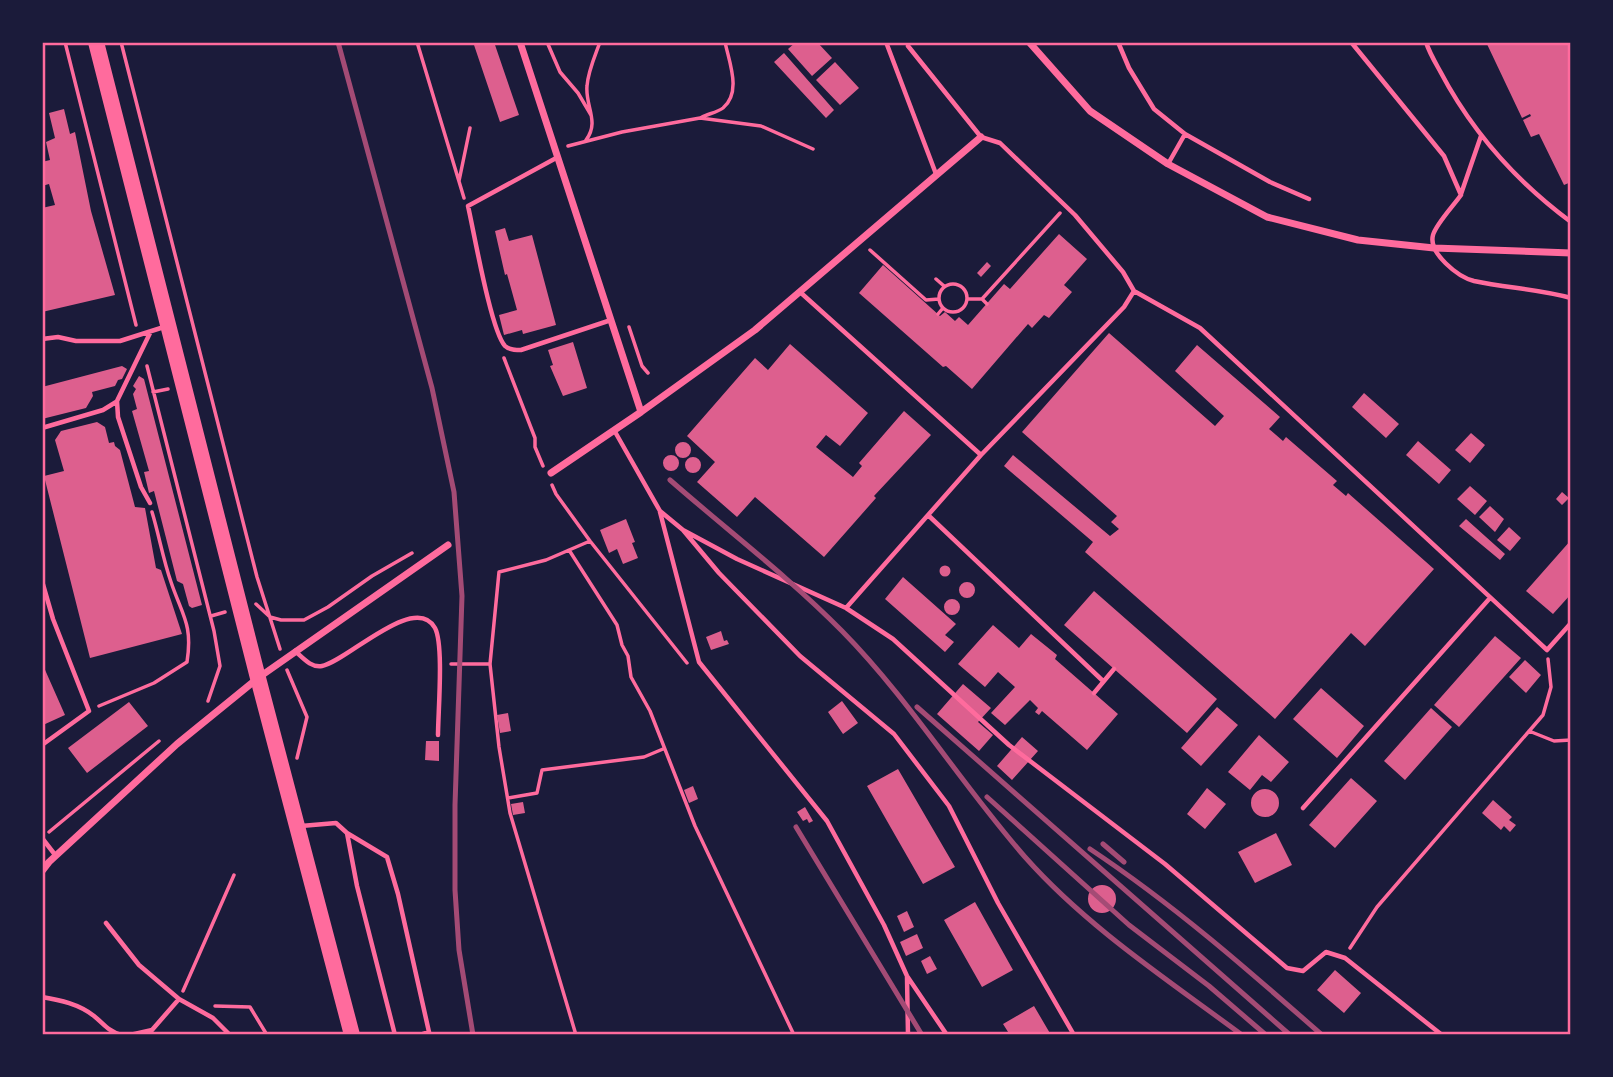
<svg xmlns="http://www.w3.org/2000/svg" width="1613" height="1077" font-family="'Roboto Condensed',sans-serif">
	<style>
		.building { fill: #dd5f8e }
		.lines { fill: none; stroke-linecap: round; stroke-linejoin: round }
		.path { stroke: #ff6b9d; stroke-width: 3.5 }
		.service { stroke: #ff6b9d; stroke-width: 4.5 }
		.minor { stroke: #ff6b9d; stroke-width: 7 }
		.primary { stroke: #ff6b9d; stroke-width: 16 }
		.rail { stroke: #a44b75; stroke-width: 5 }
		.neatline { fill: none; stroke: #ff6b9d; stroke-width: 2.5 }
	</style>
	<rect width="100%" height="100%" fill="#1b1b3a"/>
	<path class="building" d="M473,42H494L519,115L500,122Z
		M796,42H817L832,58L812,76L788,49Z
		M1486,42H1571V182L1564,185L1539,134L1531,137L1523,120L1531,116L1530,114L1522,118Z
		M784,53L834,110L826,118L774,62Z
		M835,62L859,88L840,105L816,80Z
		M64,109L70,134L75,132L91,211L115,295L42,312V208L55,205L49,184L42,186V162L50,160L46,142L55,138L49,113Z
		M505,228L509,241L532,235L556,325L523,334L522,330L504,335L499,315L517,310L507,274L505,275L495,231Z
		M1059,234L1087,259L1064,285L1072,292L1049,318L1044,315L1032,328L1028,324L972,389L946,366L943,367L859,293L883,265L940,316L945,312L955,321L959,317L968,325L1004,284L1010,289Z
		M987,262L991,266L981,277L977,273Z
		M1109,333L1215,426L1224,416L1175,371L1197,345L1280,417L1269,429L1283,441L1286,437L1337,481L1333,485L1346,496L1348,493L1434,569L1365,646L1351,633L1275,719L1085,552L1093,542L1004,466L1013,455L1110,536L1119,529L1111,522L1117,516L1022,432Z
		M573,342L587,388L563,396L550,366L553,365L548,350Z
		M790,344L868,413L840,446L826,435L816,447L853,477L862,466L859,463L904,411L931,435L874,496L876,498L824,557L755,497L737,517L697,482L715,462L687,436L755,358L768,370Z
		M122,366L127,369L122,379L118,380L115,386L92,392L93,396L86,408L42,419V387Z
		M139,376L144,379L202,605L192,608L189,606L183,584L177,581L154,491L149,493L144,472L149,471L132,411L137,409L133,394L136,389L133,386Z
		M1364,393L1399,424L1386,438L1352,407Z
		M97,422L105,427L109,443L114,442L115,446L120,450L135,507L145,508L156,568L161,570L182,634L90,658L44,476L64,471L55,440L61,431Z
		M1471,433L1485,445L1470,463L1455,450Z
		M1418,441L1451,470L1439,484L1406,455Z
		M675 450a8 8 0 1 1 16 0a8 8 0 1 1-16 0Z
		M663 463a8 8 0 1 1 16 0a8 8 0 1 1-16 0Z
		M685 465a8 8 0 1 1 16 0a8 8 0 1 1-16 0Z
		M1470,486L1487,501L1475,515L1457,499Z
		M1562,492L1569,498L1562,505L1556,499Z
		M1490,506L1504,519L1495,532L1479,517Z
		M626,519L635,542L632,543L638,558L623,564L617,549L609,553L600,530Z
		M1466,519L1505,554L1500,560L1459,526Z
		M1509,527L1521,538L1510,551L1497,540Z
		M1571,540V594L1553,614L1526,591Z
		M939.5 571a5.5 5.5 0 1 1 11 0a5.5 5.5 0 1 1-11 0Z
		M903,577L956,624L945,635L954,642L945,652L885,599Z
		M959 590a8 8 0 1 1 16 0a8 8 0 1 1-16 0Z
		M1094,591L1217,699L1187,733L1064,625Z
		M944 607a8 8 0 1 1 16 0a8 8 0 1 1-16 0Z
		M993,625L1019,648L1031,634L1057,655L1055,659L1118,714L1087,750L1042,711L1039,715L1035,712L1038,708L1030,700L1005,725L991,713L1015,687L998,672L985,687L958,664Z
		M721,631L724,641L727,640L729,644L711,650L706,637Z
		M1495,636L1521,658L1459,727L1434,705Z
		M1525,660L1541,675L1526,693L1509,677Z
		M42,663L65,715L43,725L42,723Z
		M963,684L991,708L978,722L993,735L979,751L937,714Z
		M1321,688L1364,726L1337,758L1293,719Z
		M842,701L858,723L843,734L828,712Z
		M129,702L148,726L87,773L68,748Z
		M1217,707L1238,725L1201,766L1181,748Z
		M1431,708L1452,727L1405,780L1384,761Z
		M508,713L511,731L500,733L497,715Z
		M1259,735L1289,762L1271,782L1262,775L1250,790L1228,772Z
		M1022,737L1038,751L1012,780L997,766Z
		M426,741H439V761L425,760Z
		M898,769L955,867L923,884L867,786Z
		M1351,778L1377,801L1335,848L1309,825Z
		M693,786L698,799L689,803L684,790Z
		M1207,788L1226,804L1205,829L1187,814Z
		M1251 803a14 14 0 1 1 28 0a14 14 0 1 1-28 0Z
		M1493,800L1512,817L1509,820L1516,825L1510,832L1504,826L1501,830L1482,813Z
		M523,802L525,813L513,815L511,804Z
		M805,807L813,821L809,823L807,819L803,821L797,812Z
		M1276,833L1292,865L1255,883L1238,852Z
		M1088 899a14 14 0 1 1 28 0a14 14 0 1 1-28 0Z
		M975,902L1013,970L982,987L944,920Z
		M907,911L914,927L904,932L897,916Z
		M917,934L923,948L906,956L900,942Z
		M930,956L937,969L927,974L921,961Z
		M1335,970L1361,993L1344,1013L1317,990Z
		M1034,1006L1051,1035H1010L1003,1024Z"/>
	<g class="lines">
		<path class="path" d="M65,42L136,325
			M121,42L257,577L280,649
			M417,42L464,198
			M547,42L560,72L578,93L591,115
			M702,117C708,114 718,112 723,108C742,92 729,62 725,42
			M586,140C600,122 585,106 587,86C588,71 595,56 600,42
			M568,146L622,132L700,118L761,126L813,149
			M459,181L470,128
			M870,250L926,300L939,299
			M936,279L944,286
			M939 298a14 14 0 1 1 28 0a14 14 0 1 1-28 0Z
			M967,299H982L987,304
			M982,299L1060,213
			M938,314L943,308
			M629,327L642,366L648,373
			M504,358L535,438V447L543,466
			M147,366L214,631L220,666L208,701
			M153,392L168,389
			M552,485L556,494L590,541L687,663
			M569,550L617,625L622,645L628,656L631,677L650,711L695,826L794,1035
			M256,604L270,617L281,620H304L328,607L372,576L412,553
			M211,616L225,612
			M451,664H490
			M287,670L307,717L297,758
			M99,706L154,683L187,662C193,624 182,615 171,582C163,559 159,535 152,512
			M1529,731L1554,741L1571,740
			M508,798L537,793L542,770L644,757L663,749
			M49,832L159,741
			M1350,948L1377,907L1543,715L1551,687L1548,659
			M183,991L234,875
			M215,1006L250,1007L267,1035
			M42,1031L45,1035
			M576,1035L510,813L499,747L490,664L499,572L546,560L590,541"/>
		<path class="service" d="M886,42L936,174
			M1118,42L1129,68L1154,109L1185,134L1270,182L1309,199
			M1351,42L1444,156L1461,195C1454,205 1436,224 1433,235C1428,253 1458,277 1474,281C1506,288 1539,289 1571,298
			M1426,42C1429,52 1435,62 1440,71C1471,130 1517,182 1571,222
			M558,157L468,206C474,232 491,331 505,346C509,350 516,350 521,350L611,320
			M1168,164L1185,134
			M1461,194L1481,136
			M1134,291L1200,328L1547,650L1571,623
			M800,292L981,455
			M42,339L58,337L76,341H120L164,327
			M42,428L103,410L116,402
			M614,430L660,511L683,530L719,573L800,656L894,734L949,806L998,903L1074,1035
			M150,503L141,487L118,417L117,401L151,331
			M660,512L699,662L827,821L884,925L907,976L947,1035
			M928,515L1103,681
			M683,530L737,559L846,608L893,639L1009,745L1165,864L1287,968L1303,971L1326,952L1345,958L1442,1035
			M42,581L53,619L89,711L42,745
			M846,608L981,455L1124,307L1134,291L1123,272L1075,215L1000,143L981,137L908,46
			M295,651C303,658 311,668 322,666C346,662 415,592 435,628C444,645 438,713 438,735
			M1094,693L1114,669
			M1303,808L1490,598
			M301,826L336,823L347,833L357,886L395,1035
			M347,833L387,857L398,894L429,1032L420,1035
			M42,838L56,856
			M106,923L139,965L179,999L213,1018L230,1035
			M907,977L908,1035
			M42,997C60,1000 79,1004 94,1016C104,1024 108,1031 121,1035
			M130,1035L152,1030L179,999"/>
		<path class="minor" d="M520,42L641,412
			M1029,42L1090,111L1168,164L1267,217L1358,240L1434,248L1571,253
			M551,473L641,412L755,330L981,137
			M42,871L49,862L177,744L258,678L448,545"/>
		<path class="primary" d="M96,42L258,678L352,1035"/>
		<path class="rail" d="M338,42L432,388L454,492L462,596L455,805V890L459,950L473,1035
			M670,480C727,530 789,577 842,631C910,700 961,784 1025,857C1087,927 1168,980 1242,1035
			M917,707L1290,1035
			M987,797L1129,925L1209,986L1266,1035
			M796,827L922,1035
			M1103,844L1124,862
			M1090,849C1173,904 1247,969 1322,1035"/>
	</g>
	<rect width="1613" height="1077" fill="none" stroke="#1b1b3a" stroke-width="88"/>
	<rect x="44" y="44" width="1525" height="989" class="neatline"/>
</svg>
